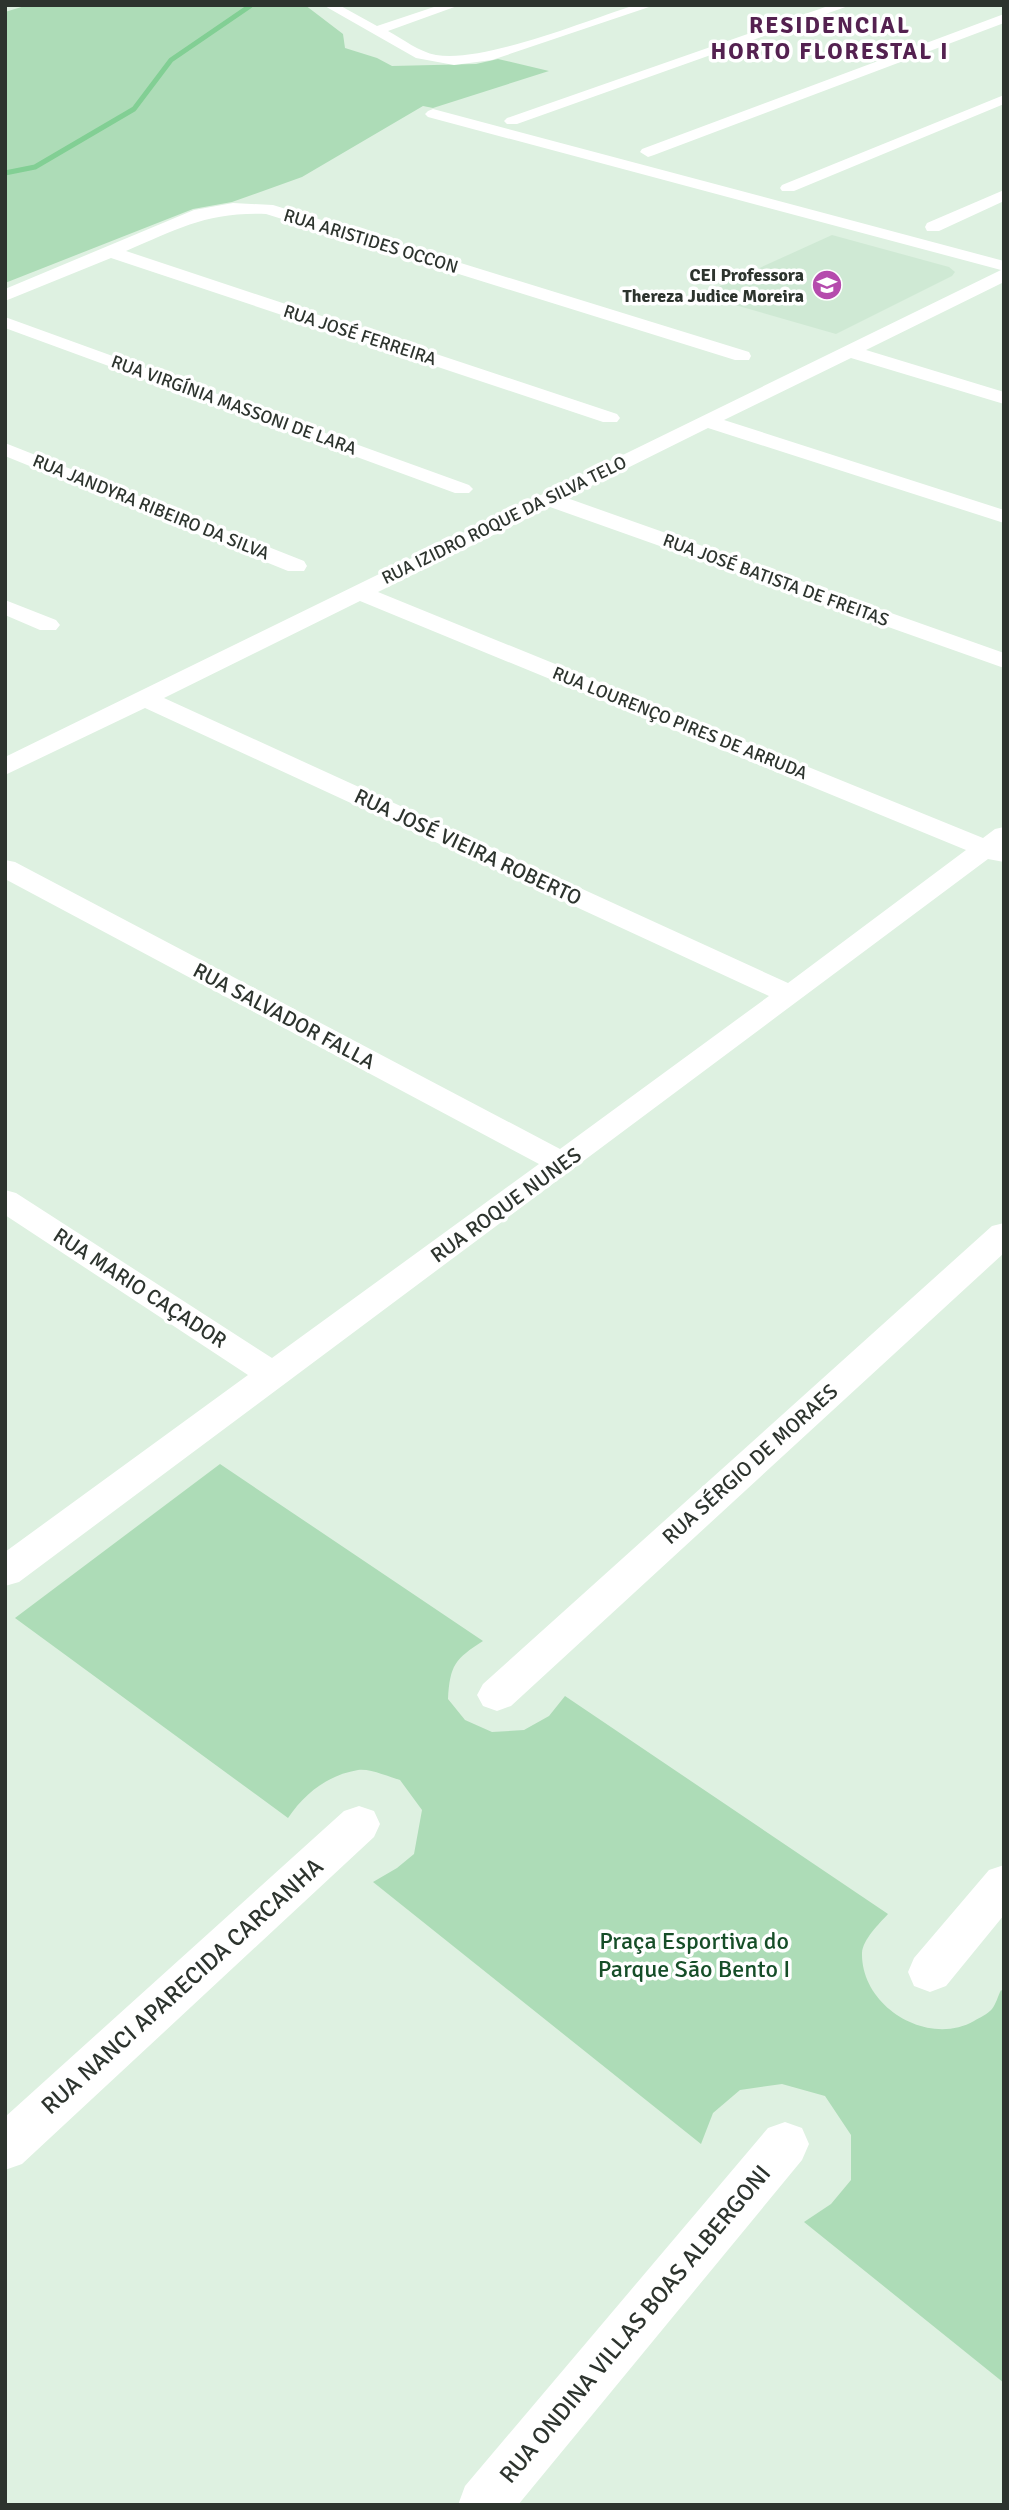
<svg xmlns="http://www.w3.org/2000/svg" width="1009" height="2510" font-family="Signika,sans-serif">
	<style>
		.built { fill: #cfe9d4 }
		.green { fill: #addcb7 }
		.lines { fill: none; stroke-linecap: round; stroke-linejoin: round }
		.stream { stroke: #82cf94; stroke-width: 5 }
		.minor { fill: #fff; fill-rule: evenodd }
		.labels { text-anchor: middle; stroke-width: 7; stroke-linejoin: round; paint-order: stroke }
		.far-street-label { font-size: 18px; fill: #2d342e; stroke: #fff }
		.far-poi-label { font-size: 18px; font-weight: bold; fill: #2d342e; stroke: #fff; text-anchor: end }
		.street-label { font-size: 21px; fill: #2d342e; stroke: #fff }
		.far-district-label { font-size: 23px; font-weight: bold; letter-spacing: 2px; fill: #542150; stroke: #fff }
		.near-park-label { font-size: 24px; fill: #164e28; stroke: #fff }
		.near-street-label { font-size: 24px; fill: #2d342e; stroke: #fff }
	</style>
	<rect width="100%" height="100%" fill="#def1e1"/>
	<path class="built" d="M832,235L949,267L955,272L952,276L836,334L700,295Z"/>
	<path class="green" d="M28,5H305L343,34L345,48L377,58L392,66L476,64L498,59L549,71L433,108L423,106L302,177L232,202L193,209L5,283V12Z
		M220,1464L483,1641C455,1659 450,1665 448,1699L465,1720L492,1732L524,1730L549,1716L565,1696L888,1914C879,1924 863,1939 862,1953C861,2007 928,2047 974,2021C979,2018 988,2014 992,2009C996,2004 998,1996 1001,1990L1004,1992V2383L804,2222L831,2204L851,2180V2135L825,2096L782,2084L740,2090L713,2113L701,2144L373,1882L397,1868L414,1854L422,1810L400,1780C389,1777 370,1768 358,1770C328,1775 305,1793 288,1818L15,1618Z"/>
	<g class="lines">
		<path class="stream" d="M5,173L35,167L134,109L171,60L250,6"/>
		<path class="minor" d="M323,5H339L377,26L440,5H460L388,31C403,39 419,52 436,55C484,63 585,21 635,5H655L492,60L454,65L416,58Z
			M831,5H851L517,124H507L504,121L507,118Z
			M1004,14V23L654,155L648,157L640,152L642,149Z
			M1004,95V104L794,191H782L780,188L782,185Z
			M433,109L1004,261V282L866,350L1004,392V404L851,358L724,420L1004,510V523L708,428L567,498L1004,653V668L550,507L378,592L983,838L995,829L1004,827V862L988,859L19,1582L5,1586V1552L248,1375L5,1215V1190L16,1193L272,1358L539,1164L5,879V860L15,862L560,1149L769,996L145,708L5,775V757L1001,270L428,117L425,114L428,111ZM360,601L966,850L788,983L164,698Z
			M1004,190V201L939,231H927L925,227L927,223Z
			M233,203L273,205L749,352L751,356L749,360H735L266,214C206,212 179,229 126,251L617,414L620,418L617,422H603L111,258L5,301V289L194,210Z
			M5,317L469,485L473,489L469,493H455L5,328Z
			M5,443L304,561L307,566L304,571H288L5,456Z
			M5,600L56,620L60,625L56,630H40L5,615Z
			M1004,1223V1253L511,1706L497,1711L483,1706L477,1695L483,1684L992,1226Z
			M359,1806L374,1811L380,1824L374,1837L22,2164L5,2170V2117L344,1811Z
			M1004,1865V1915L946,1986L930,1992L914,1986L908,1972L914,1958L989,1870Z
			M785,2122L802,2128L809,2144L802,2160L518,2505H458L465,2486L768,2128Z"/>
	</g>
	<defs>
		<g id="school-disc" transform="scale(1.575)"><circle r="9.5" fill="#b54bad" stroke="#fff"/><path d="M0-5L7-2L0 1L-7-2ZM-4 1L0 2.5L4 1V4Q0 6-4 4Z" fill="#fff"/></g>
	</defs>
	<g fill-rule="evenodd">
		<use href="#school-disc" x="827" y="285"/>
	</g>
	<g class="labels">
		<g class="far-street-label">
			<text transform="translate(371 241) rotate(17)" y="6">RUA ARISTIDES OCCON</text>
			<text transform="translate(360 335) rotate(18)" y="6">RUA JOSÉ FERREIRA</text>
			<text transform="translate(234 405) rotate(20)" y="6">RUA VIRGÍNIA MASSONI DE LARA</text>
			<text transform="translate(151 507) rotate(22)" y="6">RUA JANDYRA RIBEIRO DA SILVA</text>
			<text transform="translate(504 520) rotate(-26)" y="6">RUA IZIDRO ROQUE DA SILVA TELO</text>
			<text transform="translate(776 580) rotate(20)" y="6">RUA JOSÉ BATISTA DE FREITAS</text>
			<text transform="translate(680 723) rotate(22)" y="6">RUA LOURENÇO PIRES DE ARRUDA</text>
		</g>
		<g class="far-poi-label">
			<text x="804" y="281">CEI Professora<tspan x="804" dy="21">Thereza Judice Moreira</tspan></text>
		</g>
		<g class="street-label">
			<text transform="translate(468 847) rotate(25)" y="7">RUA JOSÉ VIEIRA ROBERTO</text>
			<text transform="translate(284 1016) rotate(28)" y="7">RUA SALVADOR FALLA</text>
			<text transform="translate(506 1205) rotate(-36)" y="7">RUA ROQUE NUNES</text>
			<text transform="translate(140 1288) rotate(33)" y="7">RUA MARIO CAÇADOR</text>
			<text transform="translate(750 1464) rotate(-42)" y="7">RUA SÉRGIO DE MORAES</text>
		</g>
		<g class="far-district-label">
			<text x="830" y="33">RESIDENCIAL<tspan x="830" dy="26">HORTO FLORESTAL I</tspan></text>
		</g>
		<g class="near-park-label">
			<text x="694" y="1949">Praça Esportiva do<tspan x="694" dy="28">Parque São Bento I</tspan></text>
		</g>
		<g class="near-street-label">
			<text transform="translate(182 1986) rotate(-42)" y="8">RUA NANCI APARECIDA CARCANHA</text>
			<text transform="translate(635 2324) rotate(-50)" y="8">RUA ONDINA VILLAS BOAS ALBERGONI</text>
		</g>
	</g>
	<rect width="1009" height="2510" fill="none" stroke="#2d342e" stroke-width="14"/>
</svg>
